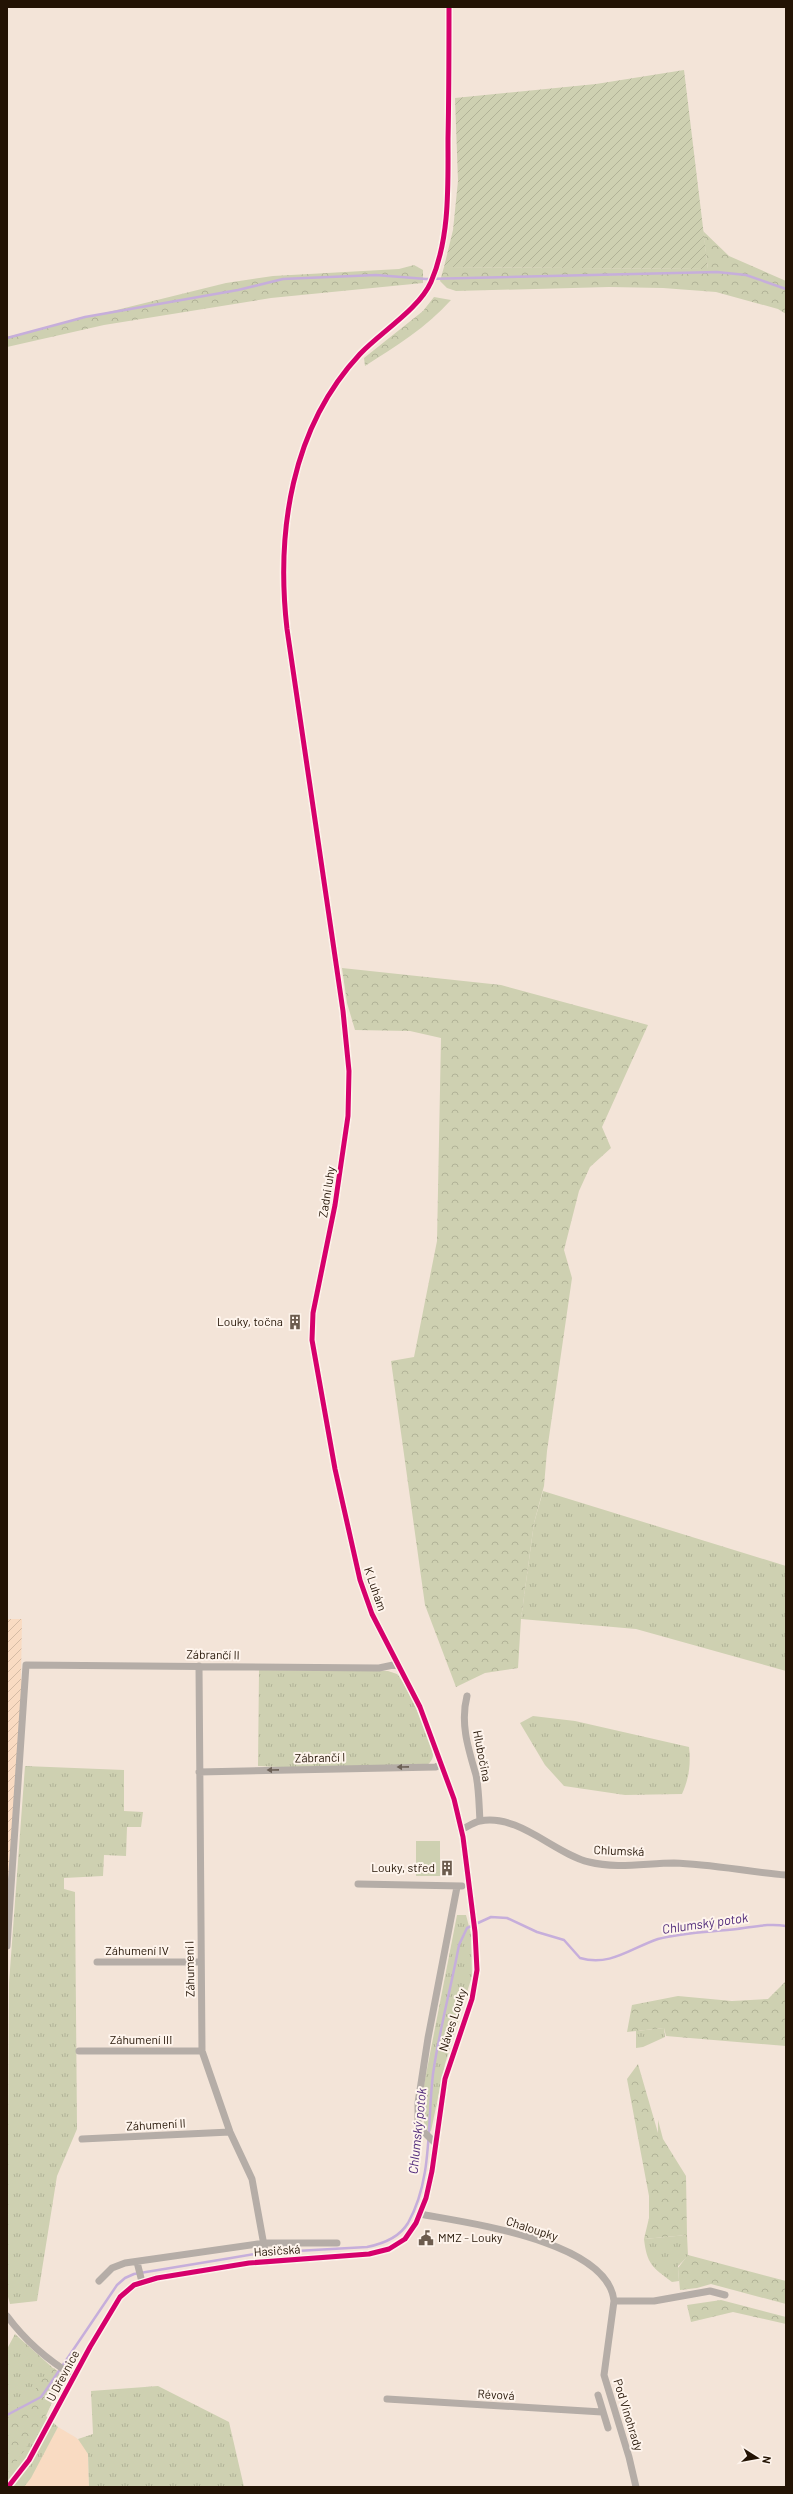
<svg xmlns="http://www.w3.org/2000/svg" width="793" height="2494" font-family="Barlow,sans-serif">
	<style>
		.built { fill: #f9dbc2 }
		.industrial { fill: url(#industrial-furrows) }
		.grass { fill: url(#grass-tufts) }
		.forest { fill: url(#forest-crowns) }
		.park { fill: #ced0b1 }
		.garden { fill: url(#garden-furrows) }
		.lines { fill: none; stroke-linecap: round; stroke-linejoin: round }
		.stream { stroke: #c6aedb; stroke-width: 2.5 }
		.street { stroke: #b5ada7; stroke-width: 7 }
		.cycleway-casing { stroke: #fef4ec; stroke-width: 8 }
		.cycleway { stroke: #d6006c; stroke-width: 5 }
		.oneway { fill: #6c6056 }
		.labels { text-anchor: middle; stroke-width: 4; stroke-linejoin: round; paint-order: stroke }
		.street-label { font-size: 12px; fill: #231304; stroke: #fef4ec }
		.poi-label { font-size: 12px; fill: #231304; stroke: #fef4ec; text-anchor: end }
		.water-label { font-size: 13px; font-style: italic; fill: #512b7b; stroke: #fef4ec }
	</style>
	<defs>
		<pattern id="industrial-furrows" width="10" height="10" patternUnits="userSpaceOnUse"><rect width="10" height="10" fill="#f9dbc2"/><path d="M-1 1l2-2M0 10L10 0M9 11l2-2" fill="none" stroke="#d5bba5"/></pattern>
		<pattern id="grass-tufts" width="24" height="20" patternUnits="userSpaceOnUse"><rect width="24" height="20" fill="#ced0b1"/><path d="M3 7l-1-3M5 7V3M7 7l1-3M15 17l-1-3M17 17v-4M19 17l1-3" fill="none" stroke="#b1b297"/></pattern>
		<pattern id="forest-crowns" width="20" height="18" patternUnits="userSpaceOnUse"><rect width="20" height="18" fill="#ced0b1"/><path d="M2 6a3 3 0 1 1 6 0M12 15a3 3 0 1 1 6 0" fill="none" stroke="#b1b297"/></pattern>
		<pattern id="garden-furrows" width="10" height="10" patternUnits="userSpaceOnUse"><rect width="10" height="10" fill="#ced0b1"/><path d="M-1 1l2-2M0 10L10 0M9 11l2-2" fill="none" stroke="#b1b297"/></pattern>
	</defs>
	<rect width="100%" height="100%" fill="#f3e4d8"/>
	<path class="built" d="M58,2427L75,2437L85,2445L88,2454L89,2487H24Z"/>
	<path class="industrial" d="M7,1619H22L21,1679L23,1680L7,1916Z"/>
	<path class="grass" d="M543,1491L786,1566V1671L636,1629L521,1619L534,1523Z
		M259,1670L388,1671L397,1674C407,1685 432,1740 433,1755C433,1759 430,1763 427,1765L298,1768L258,1766Z
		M533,1716L575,1721L689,1747C691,1763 689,1779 682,1794L625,1795L564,1786L545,1765L520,1723Z
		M25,1766L124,1770V1811L143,1812L141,1827H127L126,1856L104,1855L103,1876L64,1878V1889L75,1892L77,2129L57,2176L37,2301L10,2304L7,2293L9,1983Z
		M457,1915H466L471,1934L472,1976L445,2064L431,2131L425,2129L421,2100Z
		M664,2028L665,2037L643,2047L636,2048V2031Z
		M687,2235L688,2256L678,2266L679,2281L672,2282C652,2267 647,2264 644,2239Z
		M15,2334L63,2377L46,2416L58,2427L31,2478L24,2487H7V2349Z
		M158,2386L229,2422L244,2487H89L88,2454L78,2439L93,2434L91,2391Z"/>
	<path class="forest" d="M703,231L729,256L786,281V314L778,309L716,292L663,288L609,287L456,291L447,288L440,281L444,267L708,269Z
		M414,265L423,270V283L271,298L104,325L7,347V337L226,283L273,276L399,269Z
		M434,297L451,300C426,328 396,346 365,366L364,358L423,311Z
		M342,968L501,985L648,1025L602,1127L611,1148L590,1167L579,1191L564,1250L572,1278L547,1451L544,1486L534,1523L521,1619L518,1668L485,1673L456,1687L425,1605L391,1361L414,1357L437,1241L441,1038L410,1031L355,1030L347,1003Z
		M786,1981V2046L666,2036L664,2028L627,2032L632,2005L678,1996L732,2001L768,1999Z
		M638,2064L658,2133V2120L663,2139L686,2176L687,2235L644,2239L649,2218V2196L627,2079Z
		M688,2255L786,2281V2304L711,2284L697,2288L680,2290L678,2268Z
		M721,2300L786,2317V2324L733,2312L691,2322L687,2305Z
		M54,2368L63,2377C49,2412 31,2444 7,2474V2411L27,2404L42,2378Z"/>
	<path class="park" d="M416,1841H440V1876H416Z"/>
	<path class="garden" d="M684,70L708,269L444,267L453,230L458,181L455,98L596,84Z"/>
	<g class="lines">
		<path class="stream" d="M7,338L85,317L238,290L283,279L376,275L426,279L717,272L746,275L786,289
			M7,2415L41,2397L46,2390L117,2285L125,2278L134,2274L231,2258L261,2253L367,2247C382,2244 399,2238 408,2223C433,2179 427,2123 433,2074C439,2031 451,1988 459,1945L467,1928L491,1917L507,1918L537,1932L564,1940L580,1958C610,1967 631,1948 658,1939C684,1932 711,1932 737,1929C754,1927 769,1923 786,1926"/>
		<path class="street" d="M199,1666L202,2051L230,2132L252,2179L267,2262
			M467,1696C460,1723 468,1748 476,1775C479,1789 479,1806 480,1821
			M199,1772L436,1767L441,1763
			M461,1830C467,1827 474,1822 480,1821C518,1813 555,1854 589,1862C616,1869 647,1863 674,1863C711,1864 749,1872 786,1875
			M358,1884L462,1886
			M7,1946L26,1665L379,1668L398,1664
			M97,1962H201
			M79,2051H202
			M82,2139L230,2132
			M436,2144L421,2129L418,2123V2103L428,2038L457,1887
			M420,2214C468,2223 608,2241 614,2301L604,2375L629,2457L636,2487
			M137,2262L142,2282
			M99,2281L112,2268L125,2263L265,2243H337
			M614,2301H654L710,2291L725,2295
			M7,2316C24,2339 49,2361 74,2376
			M598,2395L608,2428
			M387,2399L602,2412
			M8,2487L29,2460L90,2347L120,2297L134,2285L157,2278L249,2263L369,2254L389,2249L405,2239L416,2223L426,2198L432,2171L445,2079L472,1999L477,1970L475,1932L463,1837L454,1799L420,1707L372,1614L360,1580L335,1469L312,1340L313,1313L335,1205L348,1116L349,1071L343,1011L287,629C276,532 291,428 360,354C381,332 419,309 431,282C450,238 448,186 448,139C449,95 449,51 449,7"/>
		<g class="cycleway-casing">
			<path id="cycleway" d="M8,2487L29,2460L90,2347L120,2297L134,2285L157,2278L249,2263L369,2254L389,2249L405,2239L416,2223L426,2198L432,2171L445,2079L472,1999L477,1970L475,1932L463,1837L454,1799L420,1707L372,1614L360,1580L335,1469L312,1340L313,1313L335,1205L348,1116L349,1071L343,1011L287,629C276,532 291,428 360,354C381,332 419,309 431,282C450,238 448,186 448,139C449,95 449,51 449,7"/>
		</g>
		<use href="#cycleway" class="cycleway"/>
	</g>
	<defs><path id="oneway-solid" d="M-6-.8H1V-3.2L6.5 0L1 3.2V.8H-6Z"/></defs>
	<g class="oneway">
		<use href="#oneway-solid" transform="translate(403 1767) rotate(179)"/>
		<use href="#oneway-solid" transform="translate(273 1770) rotate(179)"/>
	</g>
	<defs>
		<g id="building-bare" transform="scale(1.2)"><path d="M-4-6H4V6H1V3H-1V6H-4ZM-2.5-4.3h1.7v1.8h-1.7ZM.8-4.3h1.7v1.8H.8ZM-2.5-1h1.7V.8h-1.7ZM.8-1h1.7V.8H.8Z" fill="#6c5c4e" stroke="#fef4ec" stroke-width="2.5" paint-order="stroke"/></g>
		<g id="civic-bare" transform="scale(1.2)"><path d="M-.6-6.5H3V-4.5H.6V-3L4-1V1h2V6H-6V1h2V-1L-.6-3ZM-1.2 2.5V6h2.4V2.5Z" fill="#6c5c4e" stroke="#fef4ec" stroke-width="2.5" paint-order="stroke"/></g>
	</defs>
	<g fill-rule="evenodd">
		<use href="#building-bare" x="295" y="1322"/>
		<use href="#building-bare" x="447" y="1868"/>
		<use href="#civic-bare" x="426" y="2238"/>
	</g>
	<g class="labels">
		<g class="street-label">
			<text transform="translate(327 1192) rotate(-81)" y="4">Zadní luhy</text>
			<text transform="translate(375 1589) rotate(71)" y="4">K Luhám</text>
			<text transform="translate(213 1655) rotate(1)" y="4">Zábrančí II</text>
			<text transform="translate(482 1756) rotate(79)" y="4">Hlubočina</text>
			<text transform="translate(320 1758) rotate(-1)" y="4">Zábrančí I</text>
			<text transform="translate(619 1851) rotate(2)" y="4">Chlumská</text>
			<text x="137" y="1955">Záhumení IV</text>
			<text transform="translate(190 1969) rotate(-91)" y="4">Záhumení I</text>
			<text transform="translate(453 2020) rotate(-72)" y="4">Náves Louky</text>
			<text x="141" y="2044">Záhumení III</text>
			<text transform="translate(156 2125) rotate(-3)" y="4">Záhumení II</text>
			<text transform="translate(532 2229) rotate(18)" y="4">Chaloupky</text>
			<text transform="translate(277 2251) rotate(-4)" y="4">Hasičská</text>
			<text transform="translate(63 2376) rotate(-62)" y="4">U Dřevnice</text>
			<text transform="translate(496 2395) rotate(3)" y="4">Révová</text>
			<text transform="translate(628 2415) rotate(73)" y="4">Pod Vinohrady</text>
		</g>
		<g class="poi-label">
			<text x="283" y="1326">Louky, točna</text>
			<text x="435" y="1872">Louky, střed</text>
			<text x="438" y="2242" text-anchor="start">MMZ - Louky</text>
		</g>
		<g class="water-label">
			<text transform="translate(705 1923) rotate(-8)" y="5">Chlumský potok</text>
			<text transform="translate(417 2131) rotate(-84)" y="5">Chlumský potok</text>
		</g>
	</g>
	<rect width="793" height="2494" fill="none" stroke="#231304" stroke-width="16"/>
	<g transform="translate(757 2458) rotate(101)" stroke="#fef4ec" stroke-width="3" paint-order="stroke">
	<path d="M0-3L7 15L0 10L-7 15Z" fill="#231304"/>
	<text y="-6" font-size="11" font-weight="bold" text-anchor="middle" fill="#231304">N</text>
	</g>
</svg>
